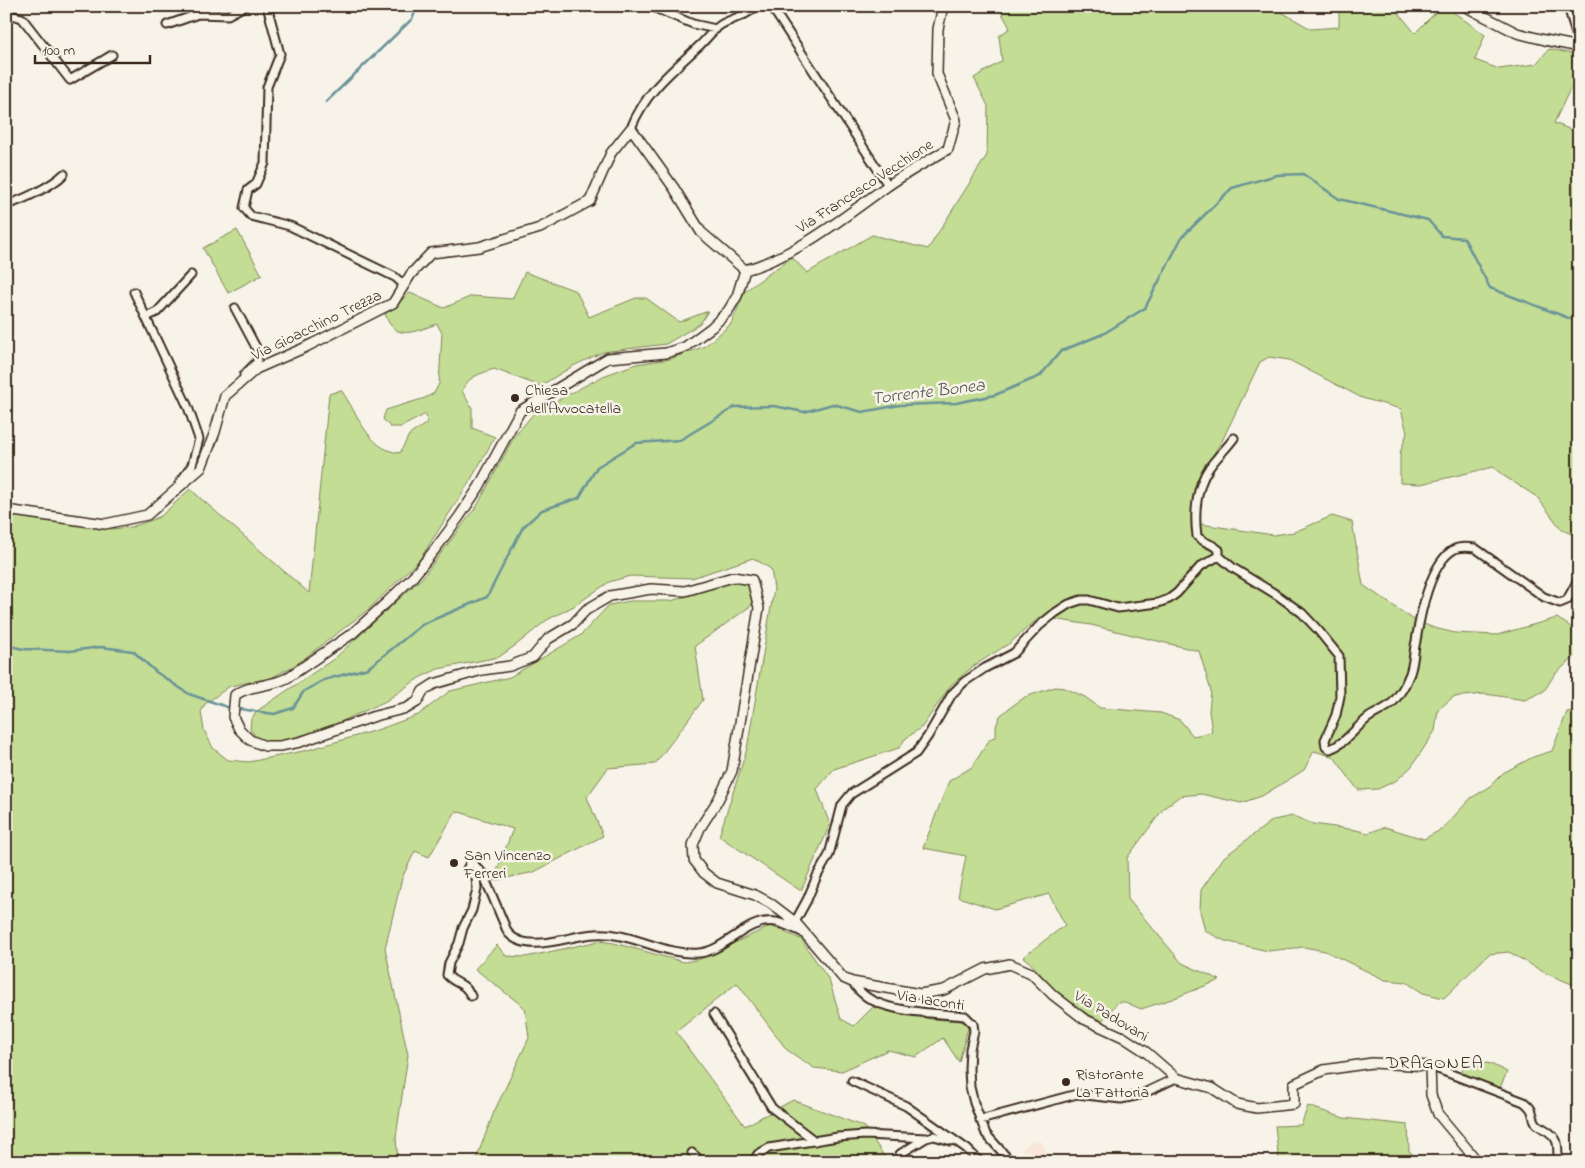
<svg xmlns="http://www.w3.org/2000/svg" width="1585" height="1168" font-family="'Indie Flower',sans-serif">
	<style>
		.built { fill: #f9e5d9 }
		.green { fill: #c3dd94; stroke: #7f8459 }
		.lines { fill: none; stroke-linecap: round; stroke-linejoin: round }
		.stream { stroke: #6a9398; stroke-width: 2.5 }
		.minor-casing { stroke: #3b2a1e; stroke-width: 11 }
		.tertiary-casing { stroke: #3b2a1e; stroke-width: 12 }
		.minor { stroke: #f7f3e8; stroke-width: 7 }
		.tertiary { stroke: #f7f3e8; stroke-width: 9 }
		.poi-dot { fill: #3b2a1e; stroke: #f7f3e8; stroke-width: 2 }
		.labels { text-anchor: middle; stroke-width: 5; stroke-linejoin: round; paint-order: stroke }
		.street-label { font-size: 16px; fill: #3b2a1e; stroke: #f7f3e8 }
		.poi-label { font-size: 16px; fill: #3b2a1e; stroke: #f7f3e8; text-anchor: start }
		.water-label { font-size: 18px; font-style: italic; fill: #4f5651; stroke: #f7f3e8 }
		.neighbourhood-label { font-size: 18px; letter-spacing: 1px; fill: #3b2a1e; stroke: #f7f3e8 }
	</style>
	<rect width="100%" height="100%" fill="#f7f3e8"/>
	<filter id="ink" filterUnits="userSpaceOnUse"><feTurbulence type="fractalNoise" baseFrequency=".02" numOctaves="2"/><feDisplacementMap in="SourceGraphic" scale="10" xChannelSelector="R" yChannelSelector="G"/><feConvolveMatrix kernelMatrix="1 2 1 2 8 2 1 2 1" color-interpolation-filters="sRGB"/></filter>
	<g filter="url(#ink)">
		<path class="built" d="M1033,1140L1034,1143L1039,1140L1050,1156L1045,1162H1040L1028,1150L1025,1151L1022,1149Z"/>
		<path class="green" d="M998,6H1271L1311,29L1339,27V6H1403L1398,12L1415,33L1442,6H1445L1485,35L1475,60L1499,69L1536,64L1549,49L1579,55V92L1570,89L1554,123L1579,133V534L1574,535L1562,530L1537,497L1504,476L1493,467L1421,484L1400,483V453L1407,433L1401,409L1362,398L1289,360L1269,357L1260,362L1222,441L1201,473L1193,496L1194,523L1273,535L1294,532L1332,516L1352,522L1363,585L1414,620L1434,628L1455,633L1497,635L1557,618C1577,631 1579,629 1579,653L1555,674L1544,691L1525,700L1485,694L1453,697L1438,710L1435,731L1412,766L1397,780L1378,789L1358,790L1334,757L1314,751L1304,770L1262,796L1241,803L1201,794L1180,796L1164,808L1127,858L1128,899L1182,963L1220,980L1172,999L1141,1009L1125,1002H1118L1102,1021C1082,1012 1062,999 1048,983C1039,973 1033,964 1023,957L1065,925L1049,894L995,909L958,897L966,856L923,848L949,781L972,767L990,739L996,736V726L1000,716L1008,709L1025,697L1055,687L1065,688L1085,697L1100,708L1161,713L1180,720L1193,736L1212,732L1209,711L1211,691L1199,651L1091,625L1040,617L1010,643L975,665L951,685L922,727L905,739L899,748L834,769L817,789L830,825L801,891L719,836L747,749L774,589L771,569L753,558L692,578L630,576L609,582L574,606L547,620L516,645L499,657L438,669L419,678L386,701L325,729L274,743L266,742L257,738L250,729L251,719L257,711L335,658L422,578L477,506L514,437L534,413L603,376L636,364L670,359L705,346L731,324L745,291L792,257L807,273L872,235L928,249L987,155L988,106L974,78L1002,61L999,36L1010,28Z
			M237,230L262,275L228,293L203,248Z
			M525,272L576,291L589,317L636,298H646L679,322L708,311L700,324L666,344L603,352L573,366L540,386L494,369C480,374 468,376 462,391L472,408V428L495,437L470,481L420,559L369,609L297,664L271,678L230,686L205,704L201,712L204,730L213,748L228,760L249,762L308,750L380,729L418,715L450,691L510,677L581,635L609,605L630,601H671L730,583H739L749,585L752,595V605L695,646L703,700L655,764L608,768L587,797L603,836L534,872L493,881L513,829L456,811L429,857L415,851L402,878L385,948L408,1055L396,1137L398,1162H6V516H20L101,528L111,529L131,527L152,520L161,516L190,489L309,593L329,394L341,390C358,413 367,450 400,453L409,435L427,423L426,414L401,427H390L383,419L386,410L425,398L434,393L439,384L442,333L437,324C415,331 395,343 385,314L410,293L444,308L472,296L512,299Z
			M1579,710V987L1545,973L1509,952L1489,954L1444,998L1423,993L1406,982L1385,980L1325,951L1304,947L1268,951L1225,941L1205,931L1200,911L1201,890L1224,857L1273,820L1293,816L1313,824L1356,830L1368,833L1385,827L1424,839L1442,829L1471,798L1488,788L1503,773L1533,757L1552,751L1567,712Z
			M770,926L801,939L829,980L841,1019L854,1026L873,1007L931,1019L961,1021L967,1024L968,1028L959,1062L943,1038L916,1057L888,1050L842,1071L814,1068L787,1050L737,983L676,1032L745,1126L793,1100L865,1127L888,1162H475L494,1112L529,1038L525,1008L475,969L497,945L506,956L526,957L599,941L614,943L684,962L701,959Z
			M1465,1059L1491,1064L1507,1072L1499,1090L1461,1076Z
			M1308,1106L1344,1118L1408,1125L1409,1151L1422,1162H1279L1275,1126L1301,1125Z"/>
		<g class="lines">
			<path class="stream" d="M326,102L412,19L418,6
				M6,645L23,649L70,651L101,647L133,651L156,672L189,694L227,707L274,714L293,708L304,691L324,680L368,668L423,624L487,597L523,527L542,510L579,498L597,467L636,443L680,440L735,407L774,406L804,412L833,404L862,412L900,405L956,403L995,395L1040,376L1061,351L1103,334L1145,308L1182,237L1232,188L1277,175L1303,174L1339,199L1428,220L1442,236L1464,238L1490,288L1579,322"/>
			<g class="minor-casing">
				<path id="minor" d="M267,6L280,54L267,87L265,163L256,184L248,190L244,208L251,216L290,226L395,277L404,285
					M650,6L693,24L716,29
					M771,6L888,185
					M1568,6L1579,45
					M6,15L8,14L22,18L70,80L112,55
					M167,25L198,14L228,15L245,6
					M631,128C646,91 671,72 699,46C707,39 713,29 722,24C733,18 747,16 756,6
					M6,205C23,200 52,186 64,174
					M134,292L188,407L199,439L192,465L179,484
					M235,308L258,351L257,362L244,375
					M146,317L157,312L191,275
					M1234,438C1226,449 1216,458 1209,468C1196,487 1194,514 1197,536C1203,543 1212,543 1219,550V556L1233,568L1277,595L1302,613L1318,630L1339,656L1340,696L1336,715L1325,740L1326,747L1330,749C1346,743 1355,728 1368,718C1376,712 1387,709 1394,701C1399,695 1405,686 1408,678C1414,667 1413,653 1416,641C1420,616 1430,564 1453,550C1459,546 1468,547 1475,548L1544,597L1560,603L1567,600L1579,578
					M795,922L807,900L817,876L829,855L842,805L851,794L916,753L928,736L952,694L964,682L985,668L1014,653L1039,626L1055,613L1069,604L1081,600H1089L1118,608L1158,603L1169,599L1177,593L1201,566L1219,556
					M852,982C855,986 859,991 863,994C884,1013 937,1013 965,1016L973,1024L974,1031L970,1049L969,1069L970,1087L974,1103L986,1134L1011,1162
					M471,996C465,982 456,985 447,975L449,963L459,943L463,928L472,910L477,889L476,878L467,869L471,861L483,874L508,933C528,955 569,935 595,934C631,931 663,956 699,953C726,951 747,917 776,922C786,924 794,929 804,933
					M714,1014L772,1108L815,1141
					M1430,1066L1524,1102C1536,1112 1530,1113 1536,1123C1538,1126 1543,1128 1546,1130C1561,1140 1557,1146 1558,1162
					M852,1081L906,1106L967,1149L980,1162
					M980,1120L1077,1094L1121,1099L1140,1095L1176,1078
					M692,1153L702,1162
					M753,1162L758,1154L769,1148L838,1137L865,1135L926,1138
					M901,1162L900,1154L926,1138L934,1136L951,1141"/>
			</g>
			<g class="tertiary-casing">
				<path id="tertiary" d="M1464,6L1517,33L1545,40L1579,47
					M745,270L737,296L728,311L712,327L685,347L666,353L608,358L520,411L479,487L459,517L436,548L412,578L386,603L353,633L287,678C270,687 251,684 235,695L233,717L239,729L250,740L265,746H280L300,742L375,716L407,708L417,702L423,691L434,684L482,670L510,666L533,657L548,639L573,624L586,610L610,596L651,589L685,591L733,577L752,580L759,608L732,771L718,800L700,828L693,845L694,860L704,873L717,883L755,895L770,903L795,922L843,978L852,982L920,994L944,990L985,969L1010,964L1031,973L1053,995L1084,1019L1123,1037L1146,1052L1176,1078L1212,1088L1237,1104L1257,1108L1294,1104V1084L1324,1070L1372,1063L1430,1066L1431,1095L1438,1114L1478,1162
					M745,270C798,255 842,218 886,187C906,173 928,161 948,149L956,120L937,74L938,29L943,6
					M6,510L105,524L147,515L201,468L215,432L225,396L256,369L304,348L393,303L411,274L431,253L479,247L540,228L590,201L611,153L631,128L674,188L701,232L745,270"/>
			</g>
			<use href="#minor" class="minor"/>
			<use href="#tertiary" class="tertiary"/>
		</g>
	</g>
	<g class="poi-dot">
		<circle cx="515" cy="398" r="5"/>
		<circle cx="454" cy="863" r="5"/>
		<circle cx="1066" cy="1082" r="5"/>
	</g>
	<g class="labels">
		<g class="street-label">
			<text transform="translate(864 185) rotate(-33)" y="6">Via Francesco Vecchione</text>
			<text transform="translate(316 324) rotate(-26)" y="6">Via Gioacchino Trezza</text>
			<text transform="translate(931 999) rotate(9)" y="6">Via Iaconti</text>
			<text transform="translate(1112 1015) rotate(31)" y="6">Via Padovani</text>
		</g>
		<g class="poi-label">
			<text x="525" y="395">Chiesa<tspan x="525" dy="18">dell'Avvocatella</tspan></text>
			<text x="464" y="860">San Vincenzo<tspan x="464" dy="18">Ferreri</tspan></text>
			<text x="1076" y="1079">Ristorante<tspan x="1076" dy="18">La Fattoria</tspan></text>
		</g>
		<g class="water-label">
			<text transform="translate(928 391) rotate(-7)" y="6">Torrente Bonea</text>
		</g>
		<g class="neighbourhood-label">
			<text x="1435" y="1068">DRAGONEA</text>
		</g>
	</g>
	<rect width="1585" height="1168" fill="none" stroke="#f7f3e8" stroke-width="25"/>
	<rect x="12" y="12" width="1560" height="1143" fill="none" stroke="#3b2a1e" stroke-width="2" filter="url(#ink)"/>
	<path d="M35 55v8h115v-8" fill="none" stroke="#3b2a1e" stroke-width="2.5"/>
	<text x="42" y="55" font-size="15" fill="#3b2a1e" stroke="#f7f3e8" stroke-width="4" paint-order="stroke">100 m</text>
</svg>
